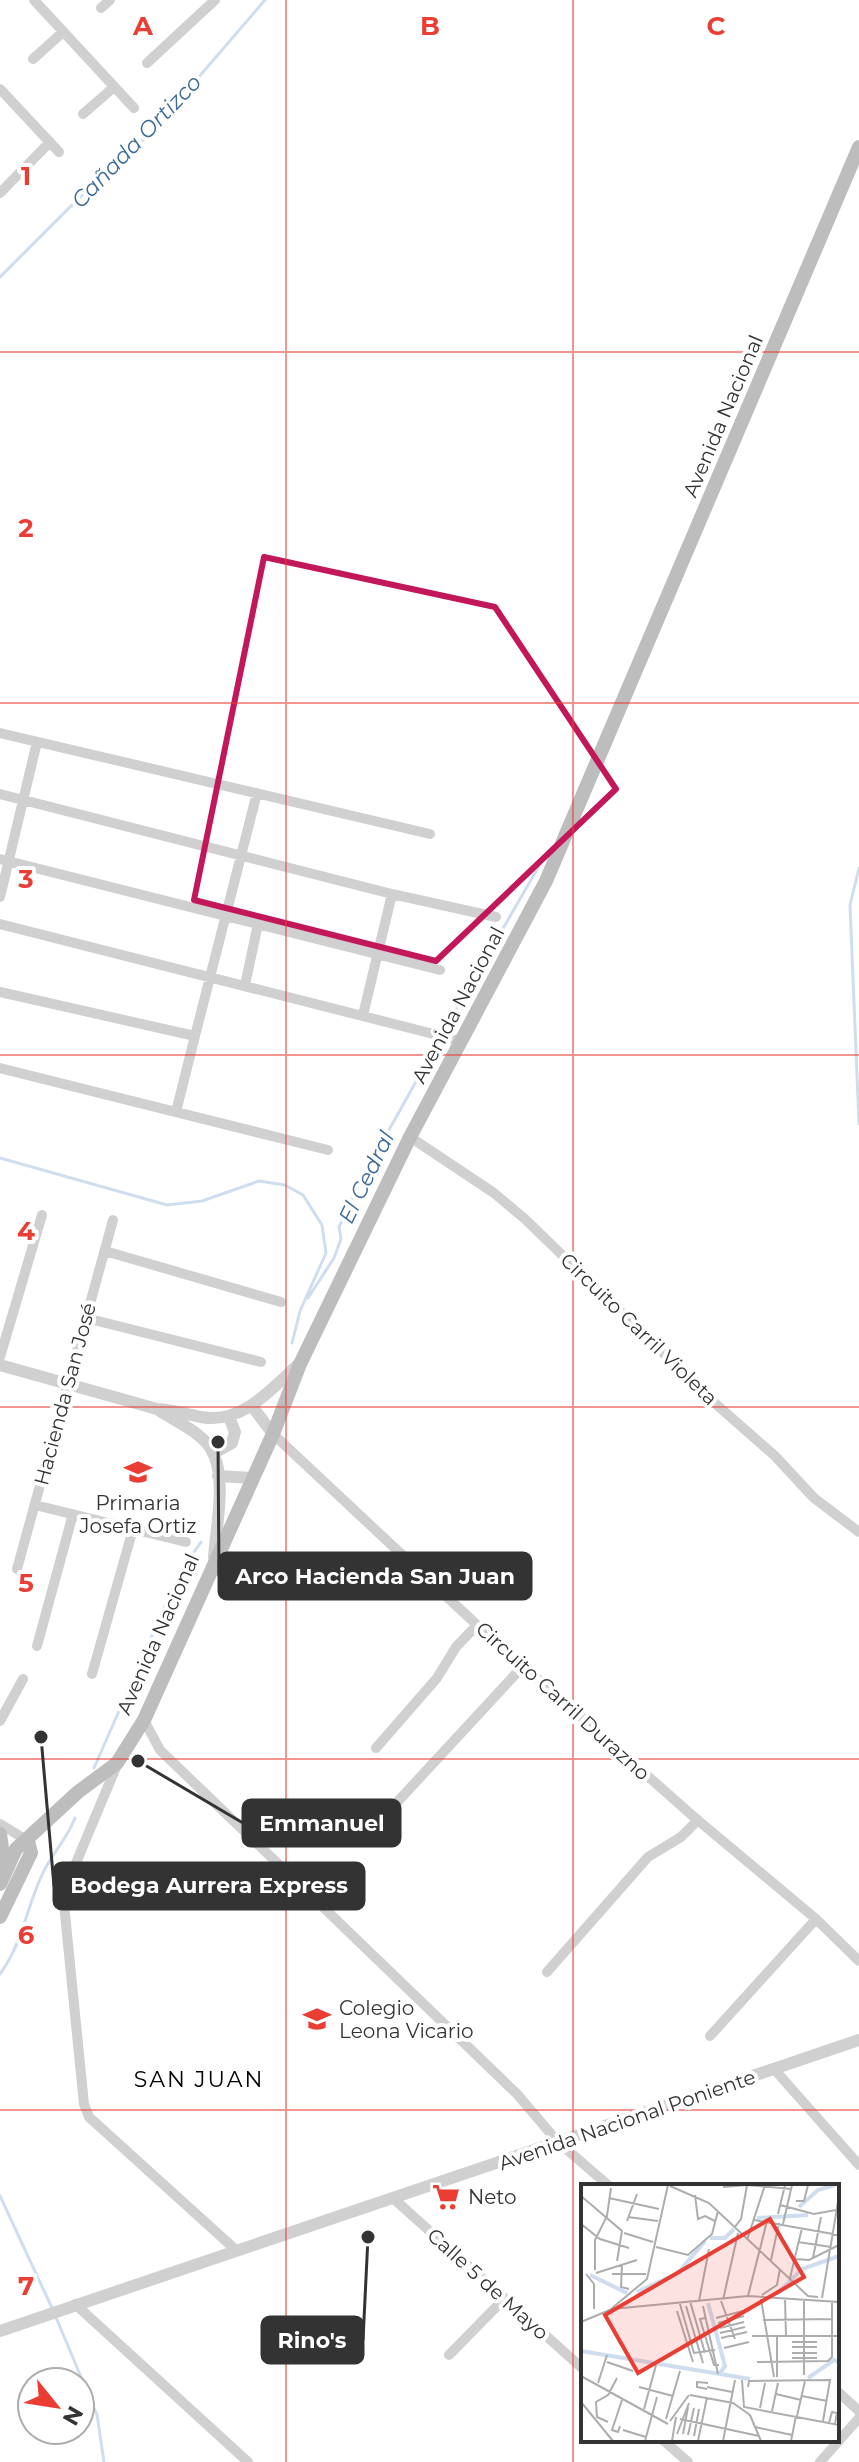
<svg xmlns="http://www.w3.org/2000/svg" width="859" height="2462" font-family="Montserrat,sans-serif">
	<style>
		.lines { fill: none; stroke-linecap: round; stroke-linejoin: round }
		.stream { stroke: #cedeef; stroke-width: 3 }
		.minor { stroke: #d0d0d0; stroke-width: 10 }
		.tertiary { stroke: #d0d0d0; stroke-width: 12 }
		.secondary { stroke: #bdbdbd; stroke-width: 14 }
		.marked { fill: none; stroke: #c2185b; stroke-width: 6; stroke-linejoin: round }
		.grid { fill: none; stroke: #ea3d34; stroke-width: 2; stroke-opacity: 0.55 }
		.labels { text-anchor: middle; stroke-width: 8; stroke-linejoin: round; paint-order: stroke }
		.street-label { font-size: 20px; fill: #333; stroke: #fff }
		.poi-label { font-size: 20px; fill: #333; stroke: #fff; text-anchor: start }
		.water-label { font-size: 22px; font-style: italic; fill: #3d6a99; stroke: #fff }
		.neighbourhood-label { font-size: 22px; letter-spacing: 2px; fill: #000; stroke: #fff }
		.inset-river { fill: none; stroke: #cedeef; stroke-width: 4 }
		.inset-road { fill: none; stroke: #adadad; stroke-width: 2 }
		.view { fill: #ea3d34; fill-opacity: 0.15; stroke: #ea3d34; stroke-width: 4 }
		.inset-edge { fill: none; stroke: #333; stroke-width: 4 }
		.grid-label { font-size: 26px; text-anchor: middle; font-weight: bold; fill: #ea3d34; stroke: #fff; stroke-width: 8; stroke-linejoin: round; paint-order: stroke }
		.leader { fill: none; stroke: #333; stroke-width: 3 }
		.callout-dot { fill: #333; stroke: #fff; stroke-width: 3 }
		.callout { fill: #333; stroke: #333; stroke-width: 3 }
		.callout-label { font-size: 22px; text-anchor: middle; font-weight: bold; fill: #fff }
	</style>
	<rect width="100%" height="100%" fill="#fff"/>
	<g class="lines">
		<path class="stream" d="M0,277L108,169L148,136L265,0
			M859,868L850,905L859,1124
			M446,1027L539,866
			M0,1158L167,1205L202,1201L259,1181L285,1185L303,1195L322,1225L326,1253L300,1311L292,1343
			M308,1298L334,1258L341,1239L339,1227L361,1180L437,1044
			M94,1768L179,1574L201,1542
			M0,1974C22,1944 26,1910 41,1877C50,1855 67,1840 75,1818
			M0,2196L52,2308
			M55,2315L97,2415L104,2462"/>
		<path class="minor" d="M34,0L134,108
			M101,8L110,0
			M33,59L63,32
			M147,63L215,0
			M0,89L59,152
			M83,114L114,87
			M0,193L50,142
			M0,733L430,834
			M0,794L392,894L496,917
			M0,859L440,970
			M0,897L37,742
			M0,924L461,1041
			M245,985L258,924
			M0,992L195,1036L176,1112
			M363,1015L392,894
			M195,1036L257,793
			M0,1068L328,1150
			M410,1137L494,1193L525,1219L717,1405L775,1456L814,1498L859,1532
			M105,1251L281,1302
			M86,1318L261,1362
			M0,1357L42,1215
			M273,1434L477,1625L694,1817L816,1919L859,1961
			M35,1505L186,1542
			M17,1569L113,1220
			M37,1646L73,1514
			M92,1674L133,1529
			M144,1720L160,1750L517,2094L557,2141L609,2186
			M0,1721L23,1679
			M376,1748L437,1678L456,1647L477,1625
			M117,1765L63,1894L84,2104L89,2117L237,2251
			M388,1812L523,1666
			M0,1824L28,1841
			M547,1972L648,1857L681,1837L698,1820
			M710,2036L816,1919
			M774,2069L859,2165
			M394,2199L583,2369
			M75,2304L248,2462
			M449,2355L504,2299
			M837,2391L859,2411
			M663,2440L688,2462
			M820,2462L859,2418"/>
		<path class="tertiary" d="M0,1365L157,1409C173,1410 186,1414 201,1417C242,1425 271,1389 299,1364
			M252,1406L273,1434
			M160,1411C177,1422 206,1434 214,1455C226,1483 216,1527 214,1557
			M214,1453L232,1443L235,1432L229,1417
			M218,1476L252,1478
			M0,2331L859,2040"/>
		<path class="secondary" d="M0,1834L5,1869
			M0,1884L16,1849L78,1792L117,1763L144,1720L273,1434L300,1364L410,1137L546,881L859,147
			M0,1917L31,1853L28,1841"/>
	</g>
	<path class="marked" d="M264,557L495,607L616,789L436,961L194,900Z"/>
	<path class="grid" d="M286,0V2462M573,0V2462M0,352H859M0,703H859M0,1055H859M0,1407H859M0,1759H859M0,2110H859"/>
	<defs>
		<g id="school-bare" transform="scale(2.16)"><path d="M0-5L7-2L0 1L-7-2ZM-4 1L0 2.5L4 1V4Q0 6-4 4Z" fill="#ea3d34" stroke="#fff" stroke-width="2.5" paint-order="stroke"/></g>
		<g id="supermarket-bare" transform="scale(2.16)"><path d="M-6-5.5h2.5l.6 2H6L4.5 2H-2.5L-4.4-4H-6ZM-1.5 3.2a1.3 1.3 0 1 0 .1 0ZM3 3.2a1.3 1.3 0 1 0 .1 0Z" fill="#ea3d34" stroke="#fff" stroke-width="2.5" paint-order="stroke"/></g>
	</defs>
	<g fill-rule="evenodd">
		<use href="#school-bare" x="138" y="1472"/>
		<use href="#school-bare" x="317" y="2019"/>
		<use href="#supermarket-bare" x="446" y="2197"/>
	</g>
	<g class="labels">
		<g class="street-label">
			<text transform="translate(723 416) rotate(-67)" y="7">Avenida Nacional</text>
			<text transform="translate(458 1005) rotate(-62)" y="7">Avenida Nacional</text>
			<text transform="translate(639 1329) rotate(44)" y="7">Circuito Carril Violeta</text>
			<text transform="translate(65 1394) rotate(-75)" y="7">Hacienda San José</text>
			<text transform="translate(158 1634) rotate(-66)" y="7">Avenida Nacional</text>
			<text transform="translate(563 1701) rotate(42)" y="7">Circuito Carril Durazno</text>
			<text transform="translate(627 2120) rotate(-19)" y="7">Avenida Nacional Poniente</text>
			<text transform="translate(488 2284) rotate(42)" y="7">Calle 5 de Mayo</text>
		</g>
		<g class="poi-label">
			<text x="138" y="1510" text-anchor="middle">Primaria<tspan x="138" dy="23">Josefa Ortiz</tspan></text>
			<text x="339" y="2015">Colegio<tspan x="339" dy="23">Leona Vicario</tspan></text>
			<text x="468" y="2204">Neto</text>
		</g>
		<g class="water-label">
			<text transform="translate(136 141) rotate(-46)" y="8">Cañada Ortizco</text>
			<text transform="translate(366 1177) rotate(-64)" y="8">El Cedral</text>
		</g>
		<g class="neighbourhood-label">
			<text x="199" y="2087">SAN JUAN</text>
		</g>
	</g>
	<g transform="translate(581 2184)">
		<rect width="258" height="258" fill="#fff"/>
		<path class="inset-river" d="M218,23L237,6L254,1M176,34L227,31M129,54H144L153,45M9,91L46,109M56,108L97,89L124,57M196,110L221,85L258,72M127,119L144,182L139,189M0,167L169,195M227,194L253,176L258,178"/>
		<path class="inset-road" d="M166,1L210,5M89,2L128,19L227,112L237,113M142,3L166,1M114,11L117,35L124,32L134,37M0,12L41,47L36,77M28,14L78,25M215,17H223L227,1M199,21L233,30L255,26M197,30L204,1M47,33L77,37M173,36L258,51M46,37L56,10M0,40L19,55L48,64M202,40L211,1M153,44L160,35L166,1M43,49L72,58M166,56L184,1M217,58L250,63M75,63L107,71L131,50L137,27M232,74L240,33M213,75L228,76L258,61M190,76L198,39M41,81L40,103L48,105M14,86V56L26,32L30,4M15,89L56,76M5,90L13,100V125M31,90H65M209,94L221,44M181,111L196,101L199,85M167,112L186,37M204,114L205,152M241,114L258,12M180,115L193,193M142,116L157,49M223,116V191M109,117L124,169M118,117L128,65M140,117L154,155M99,120L113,169L134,166M105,122L122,179M122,122L137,190M30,125L66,95L87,1M96,127L112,178M125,134L119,135L133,181H138M135,134L162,127M182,136L251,135M0,138L31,125L167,112L258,118M137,139L163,132M139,144L163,138M139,149L164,143M171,152H258M196,152V193M140,154L166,148M211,158H236M211,163H236M143,164L168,158M211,169H236M211,174H236M26,178L52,187M176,178L247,177L251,173V117M0,192L87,240M161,196L163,223L258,241M17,199L26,171M58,203L92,212M126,203L151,208M167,203L168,197L249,196L242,237M126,205L116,203V198L127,199M195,210L220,216M109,211L152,219L169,231M221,212L246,217M0,218L32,257M179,224L184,199M63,225L75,181M191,227L197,199M169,231L180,257M216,232L224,197M85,235L99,187M99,235L178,252M89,237L108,211M27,238L16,233L15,218L27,211L36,194M248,239L251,228L256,229L254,240M39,242L37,248L31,246L41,216M174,243L211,251M42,246L65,253M96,250L108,219M102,250L107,223M107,251L113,224M113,252L118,225M64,257L76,213M91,257L95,233M117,257L126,213M142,257L154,196M210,257L215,232"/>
		<path class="view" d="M189,35L223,93L57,189L24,131Z"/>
		<rect width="258" height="258" class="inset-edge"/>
	</g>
	<g class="grid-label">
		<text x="143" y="35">A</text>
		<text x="430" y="35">B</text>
		<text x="716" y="35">C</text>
		<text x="26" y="185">1</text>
		<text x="26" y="537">2</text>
		<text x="26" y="888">3</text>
		<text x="26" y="1240">4</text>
		<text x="26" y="1592">5</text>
		<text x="26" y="1944">6</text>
		<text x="26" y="2295">7</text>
	</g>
	<path class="leader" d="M218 1442L219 1576M138 1761L243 1823M41 1737L54 1886M368 2237L363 2340"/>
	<g class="callout-dot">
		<circle cx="218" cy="1442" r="8"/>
		<circle cx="138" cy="1761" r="8"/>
		<circle cx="41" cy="1737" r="8"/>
		<circle cx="368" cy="2237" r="8"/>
	</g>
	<g class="callout">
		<rect x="219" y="1553" width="312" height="46" rx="8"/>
		<rect x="243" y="1800" width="157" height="46" rx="8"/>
		<rect x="54" y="1863" width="310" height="46" rx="8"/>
		<rect x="262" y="2317" width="101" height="46" rx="8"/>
	</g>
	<g class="callout-label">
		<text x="375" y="1584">Arco Hacienda San Juan</text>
		<text x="322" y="1831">Emmanuel</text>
		<text x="209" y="1893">Bodega Aurrera Express</text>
		<text x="312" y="2348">Rino's</text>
	</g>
	<g transform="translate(56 2406) rotate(120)"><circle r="38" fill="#ffffff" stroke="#adadad" stroke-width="2"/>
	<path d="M0-6L14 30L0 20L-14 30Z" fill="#ea3d34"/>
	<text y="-12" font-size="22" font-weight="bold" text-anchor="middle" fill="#333333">N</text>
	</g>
</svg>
